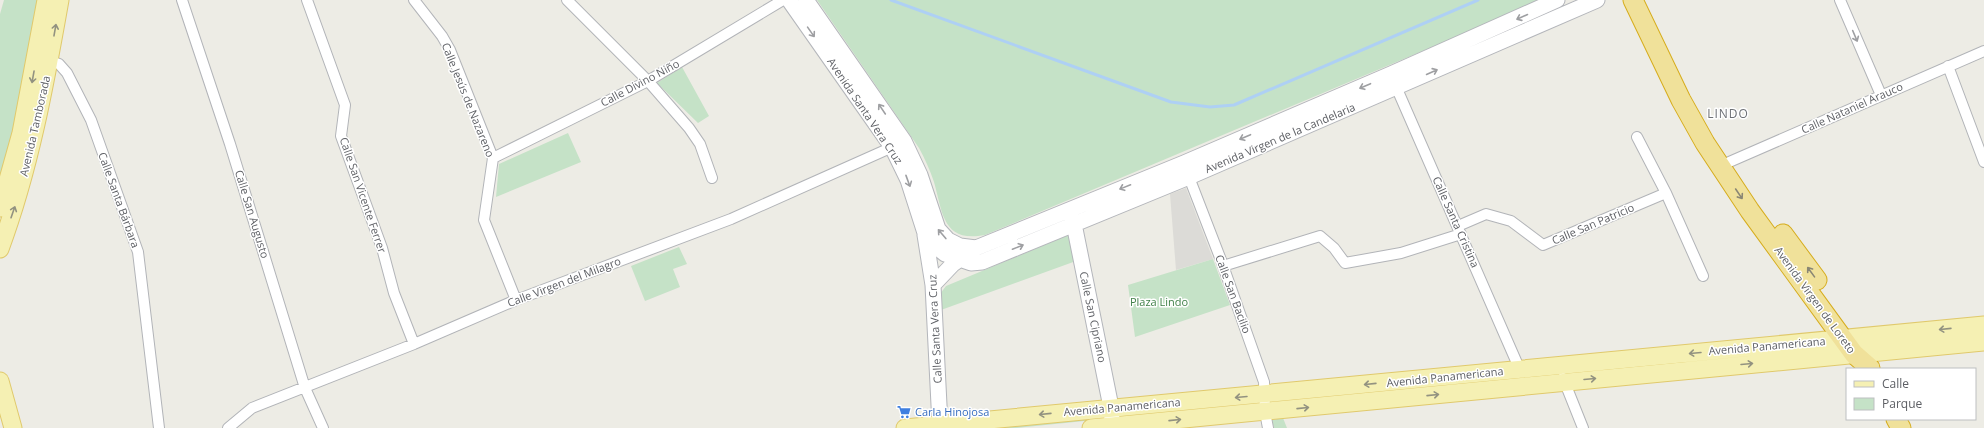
<svg xmlns="http://www.w3.org/2000/svg" width="1984" height="428" font-family="'Open Sans',sans-serif">
	<style>
		.industrial { fill: #dcdbd7 }
		.green { fill: #c5e2c7 }
		.lines { fill: none; stroke-linecap: round; stroke-linejoin: round }
		.stream { stroke: #aed0f4; stroke-width: 3 }
		.street-casing { stroke: #b2b4b8; stroke-width: 12 }
		.secondary-casing { stroke: #b4b6bb; stroke-width: 17 }
		.primary-casing { stroke: #e0c96c; stroke-width: 19 }
		.highway-casing { stroke: #d6ac1c; stroke-width: 21 }
		.street { stroke: #fff; stroke-width: 10 }
		.secondary { stroke: #fff; stroke-width: 15 }
		.primary { stroke: #f5f0b3; stroke-width: 17 }
		.highway { stroke: #f0e19a; stroke-width: 19 }
		.oneway { stroke: #9e9fa2 }
		.oneway2 { stroke: #929280 }
		.oneway3 { stroke: #898674 }
		.labels { text-anchor: middle; stroke-width: 3; stroke-linejoin: round; paint-order: stroke }
		.street-label { font-size: 11px; fill: #5d5f64; stroke: #fff }
		.park-label { font-size: 11px; fill: #408048; stroke: #fff }
		.shop-label { font-size: 11px; fill: #366cbe; stroke: #fff; text-anchor: start }
		.neighbourhood-label { font-size: 12px; letter-spacing: 1px; fill: #6e7176; stroke: #fff }
	</style>
	<rect width="100%" height="100%" fill="#edece5"/>
	<path class="industrial" d="M1186,188L1213,259L1176,270L1170,194Z"/>
	<path class="green" d="M4,0H40L18,122L0,188V14Z
		M817,0H1539L1513,13L985,235C943,243 943,214 934,182C930,170 925,159 919,148Z
		M682,67L709,116L698,123L657,83Z
		M568,133L581,162L496,197L499,164Z
		M1071,234L1076,261L941,310L940,294L946,286Z
		M679,247L687,264L673,269L680,287L645,301L631,266Z
		M1213,259L1230,305L1135,337L1128,285Z
		M1103,415L1104,419L1016,428H977Z
		M1283,418L1287,428H1274L1272,420Z"/>
	<g class="lines">
		<path class="stream" d="M891,0L1171,102L1210,107L1234,105L1478,0"/>
		<g class="street-casing">
			<path id="street" d="M182,0L230,144L305,388L323,428
				M307,0L345,105L341,136L382,248L394,293L414,344
				M414,0L442,36L450,50L493,158L484,220L516,300
				M567,0L648,81L689,128L700,144L712,178
				M1840,0L1881,95
				M50,61L59,64L67,73L91,120L138,252L159,428
				M1948,66L1984,162
				M1394,82L1520,370
				M1637,137L1666,193L1703,276
				M493,158L648,81L783,0
				M1720,166L1984,51
				M1187,172L1221,260L1264,382L1265,412L1268,428
				M1458,226L1486,214L1511,221L1543,245L1666,193
				M1223,266L1320,236L1334,248L1345,263L1401,253L1461,234
				M1563,378L1583,428
				M228,428L252,408L414,344L516,300L731,219L897,145"/>
		</g>
		<g class="secondary-casing">
			<path id="secondary" d="M789,0L892,147L908,180L925,233L935,246L945,254L971,263L982,262L1189,177L1597,0
				M806,0L904,141L920,175L938,229L948,240L960,246L976,248
				M1071,216L1074,224L1111,407L1112,420
				M925,235L933,285L940,425
				M933,285L953,264L976,248L1184,163L1391,74L1557,0"/>
		</g>
		<g class="primary-casing">
			<path id="primary" d="M0,208L21,133L46,0
				M0,249C30,168 45,85 60,0
				M0,381L13,428
				M905,428L1984,325
				M1091,428L1984,342"/>
		</g>
		<g class="highway-casing">
			<path id="highway" d="M1633,0L1681,100L1705,143L1750,211L1854,354L1870,368
				M1783,234L1817,280
				M1896,419L1901,428"/>
		</g>
		<use href="#street" class="street"/>
		<use href="#secondary" class="secondary"/>
		<use href="#primary" class="primary"/>
		<use href="#highway" class="highway"/>
	</g>
	<defs><path id="oneway-shaft" d="M-6 0H5M1.5-3L5.5 0L1.5 3" fill="none" stroke-width="1.6" stroke-linecap="round" stroke-linejoin="round"/></defs>
	<g class="oneway">
		<use href="#oneway-shaft" transform="translate(1522 17) rotate(156)"/>
		<use href="#oneway-shaft" transform="translate(811 32) rotate(55)"/>
		<use href="#oneway-shaft" transform="translate(1855 36) rotate(67)"/>
		<use href="#oneway-shaft" transform="translate(1432 72) rotate(-24)"/>
		<use href="#oneway-shaft" transform="translate(1365 86) rotate(157)"/>
		<use href="#oneway-shaft" transform="translate(882 109) rotate(-124)"/>
		<use href="#oneway-shaft" transform="translate(1245 137) rotate(157)"/>
		<use href="#oneway-shaft" transform="translate(908 181) rotate(70)"/>
		<use href="#oneway-shaft" transform="translate(1125 187) rotate(158)"/>
		<use href="#oneway-shaft" transform="translate(942 234) rotate(-130)"/>
		<use href="#oneway-shaft" transform="translate(1018 247) rotate(-22)"/>
	</g>
	<g class="oneway2">
		<use href="#oneway-shaft" transform="translate(55 30) rotate(-80)"/>
		<use href="#oneway-shaft" transform="translate(33 77) rotate(100)"/>
		<use href="#oneway-shaft" transform="translate(13 212) rotate(-71)"/>
		<use href="#oneway-shaft" transform="translate(1945 329) rotate(174)"/>
		<use href="#oneway-shaft" transform="translate(1695 353) rotate(175)"/>
		<use href="#oneway-shaft" transform="translate(1747 364) rotate(-5)"/>
		<use href="#oneway-shaft" transform="translate(1590 379) rotate(-5)"/>
		<use href="#oneway-shaft" transform="translate(1370 384) rotate(174)"/>
		<use href="#oneway-shaft" transform="translate(1433 395) rotate(-6)"/>
		<use href="#oneway-shaft" transform="translate(1241 397) rotate(175)"/>
		<use href="#oneway-shaft" transform="translate(1303 408) rotate(-6)"/>
		<use href="#oneway-shaft" transform="translate(1045 414) rotate(174)"/>
		<use href="#oneway-shaft" transform="translate(1175 420) rotate(-6)"/>
	</g>
	<g class="oneway3">
		<use href="#oneway-shaft" transform="translate(1739 194) rotate(56)"/>
		<use href="#oneway-shaft" transform="translate(1811 272) rotate(-126)"/>
	</g>
	<defs>
		<g id="supermarket-bare" transform="scale(1.08)"><path d="M-6-5.5h2.5l.6 2H6L4.5 2H-2.5L-4.4-4H-6ZM-1.5 3.2a1.3 1.3 0 1 0 .1 0ZM3 3.2a1.3 1.3 0 1 0 .1 0Z" fill="#3f7fe0" stroke="#fff" stroke-width="2.5" paint-order="stroke"/></g>
	</defs>
	<g fill-rule="evenodd">
		<use href="#supermarket-bare" x="904" y="412"/>
	</g>
	<g class="labels">
		<g class="street-label">
			<text transform="translate(640 83) rotate(-28)" y="4">Calle Divino Niño</text>
			<text transform="translate(468 100) rotate(68)" y="4">Calle Jesús de Nazareno</text>
			<text transform="translate(1852 108) rotate(-24)" y="4">Calle Nataniel Arauco</text>
			<text transform="translate(865 111) rotate(56)" y="4">Avenida Santa Vera Cruz</text>
			<text transform="translate(35 126) rotate(-77)" y="4">Avenida Tamborada</text>
			<text transform="translate(1280 138) rotate(-23)" y="4">Avenida Virgen de la Candelaria</text>
			<text transform="translate(363 195) rotate(71)" y="4">Calle San Vicente Ferrer</text>
			<text transform="translate(119 200) rotate(70)" y="4">Calle Santa Bárbara</text>
			<text transform="translate(252 214) rotate(73)" y="4">Calle San Augusto</text>
			<text transform="translate(1456 222) rotate(66)" y="4">Calle Santa Cristina</text>
			<text transform="translate(1593 224) rotate(-23)" y="4">Calle San Patricio</text>
			<text transform="translate(564 282) rotate(-21)" y="4">Calle Virgen del Milagro</text>
			<text transform="translate(1233 294) rotate(70)" y="4">Calle San Bacilio</text>
			<text transform="translate(1815 300) rotate(54)" y="4">Avenida Virgen de Loreto</text>
			<text transform="translate(1093 317) rotate(78)" y="4">Calle San Cipriano</text>
			<text transform="translate(935 329) rotate(-93)" y="4">Calle Santa Vera Cruz</text>
			<text transform="translate(1767 346) rotate(-5)" y="4">Avenida Panamericana</text>
			<text transform="translate(1445 377) rotate(-6)" y="4">Avenida Panamericana</text>
			<text transform="translate(1122 407) rotate(-5)" y="4">Avenida Panamericana</text>
		</g>
		<g class="park-label">
			<text x="1159" y="306">Plaza Lindo</text>
		</g>
		<g class="shop-label">
			<text x="915" y="416">Carla Hinojosa</text>
		</g>
		<g class="neighbourhood-label">
			<text x="1728" y="118">LINDO</text>
		</g>
	</g>
	<rect x="1846" y="368" width="130" height="52" fill="#ffffff" stroke="#bebfc1"/>
	<rect x="1854" y="381" width="20" height="6" fill="#f5f0b3" stroke="#bebfc1"/>
	<text x="1882" y="388" font-size="12" fill="#5d5f64">Calle</text>
	<rect x="1854" y="398" width="20" height="12" fill="#c5e2c7" stroke="#bebfc1"/>
	<text x="1882" y="408" font-size="12" fill="#5d5f64">Parque</text>
</svg>
